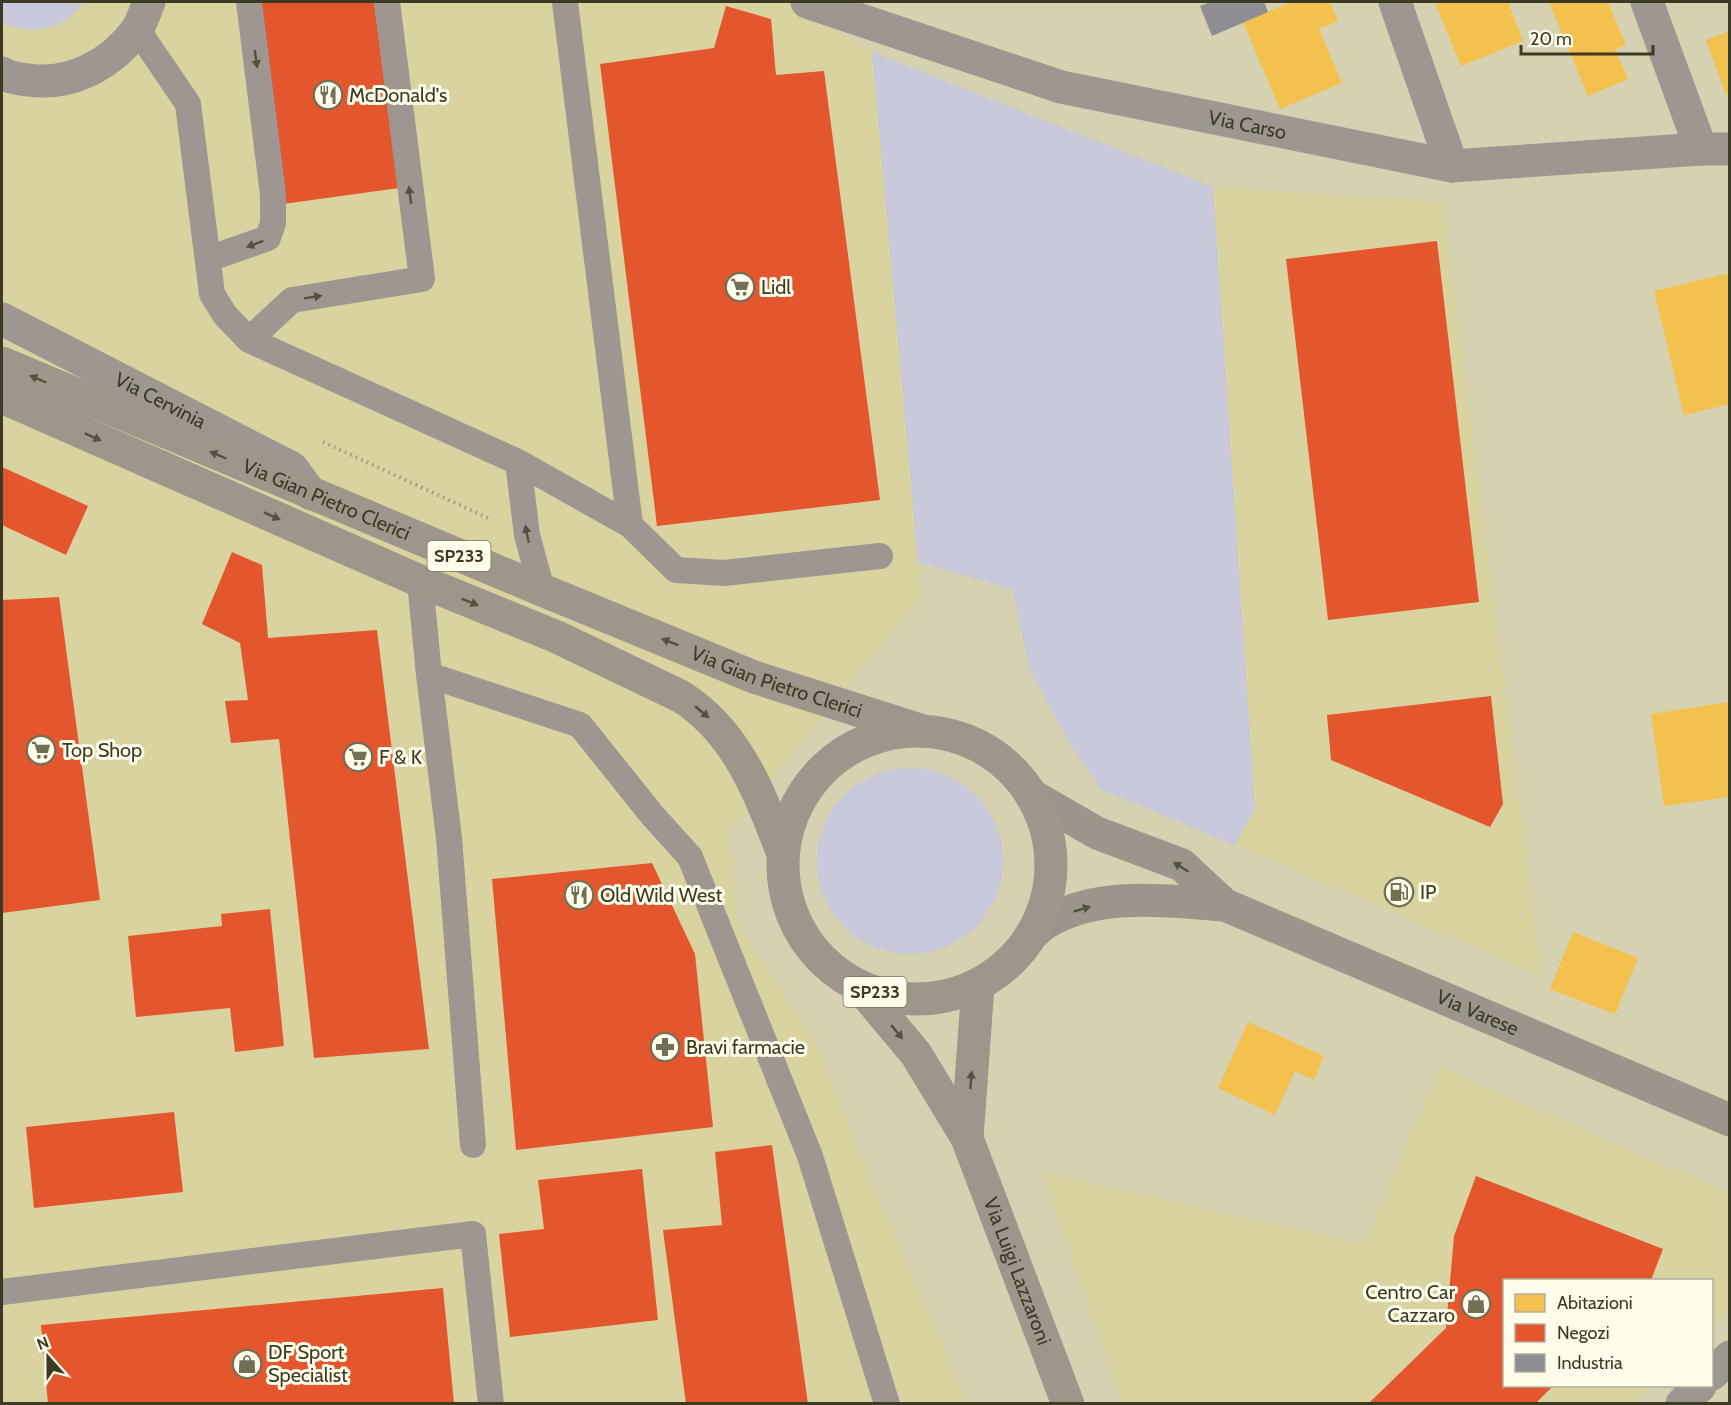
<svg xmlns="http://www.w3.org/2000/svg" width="1731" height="1405" font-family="Cabin,sans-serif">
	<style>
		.built { fill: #d9d39f }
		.green { fill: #c7c8da }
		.homes { fill: #f2c14e }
		.shops { fill: #e4572e }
		.industry { fill: #8d8d92 }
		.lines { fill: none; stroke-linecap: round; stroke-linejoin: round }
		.path { stroke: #9c978c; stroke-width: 4; stroke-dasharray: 1.5 4.5; stroke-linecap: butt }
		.lane { stroke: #9e9691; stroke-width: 26 }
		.street { stroke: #9e9691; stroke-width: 33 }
		.secondary { stroke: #9b958b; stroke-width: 33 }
		.primary { stroke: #9e968b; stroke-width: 33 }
		.oneway { fill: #55513e }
		.oneway2 { fill: #55513d }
		.oneway3 { fill: #54513d }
		.labels { text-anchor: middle; stroke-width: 6; stroke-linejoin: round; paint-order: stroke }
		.shield { fill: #fefdeb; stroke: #77745f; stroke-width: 1.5 }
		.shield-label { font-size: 18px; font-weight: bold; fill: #3d3a23 }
		.poi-label { font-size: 20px; fill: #3d3a23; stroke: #fefdeb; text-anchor: start }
		.street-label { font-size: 20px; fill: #3d3a23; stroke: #fefdeb }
	</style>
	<rect width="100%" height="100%" fill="#d5d1b1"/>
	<path class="built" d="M2,2H788L872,52L921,597L728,832L739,926L814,1038L854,1140L968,1403L2,1404Z
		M1213,187L1443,202L1542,976L1235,845L1255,808Z
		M1440,1067L1729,1193V1312L1712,1329V1280H1504V1386H1652L1633,1403H1123L1042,1172L1364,1244Z"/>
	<path class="green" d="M2,2H83C64,32 32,35 2,23Z
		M872,52L1213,187L1255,809L1235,845L1102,790L1071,746L1030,670L1012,589L918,562Z
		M817 861a93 93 0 1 1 186 0a93 93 0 1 1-186 0Z"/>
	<path class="homes" d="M1292,2H1330L1338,21L1319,29L1342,83L1280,109L1243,22Z
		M1435,2H1508L1523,41L1461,66Z
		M1549,2H1608L1626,45L1615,49L1628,79L1588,96Z
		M1730,31V94L1726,95L1706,40Z
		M1730,273V404L1684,415L1654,291Z
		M1730,702V797L1664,806L1651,714Z
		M1573,932L1638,958L1615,1014L1550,989Z
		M1248,1022L1324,1056L1314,1080L1295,1071L1275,1115L1218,1088Z"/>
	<path class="shops" d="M257,2H374L399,188L283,204Z
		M726,6L771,19L776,75L824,71L880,500L657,526L600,64L714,48Z
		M1437,241L1479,602L1328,620L1286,259Z
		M2,467L88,506L66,555L2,525Z
		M232,552L262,565L268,638L377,630L429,1049L314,1058L279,739L231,743L225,701L248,700L240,643L202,624Z
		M59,597L100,900L2,913V600Z
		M1491,696L1503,804L1490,827L1331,760L1327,715Z
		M652,863L695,954L713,1127L516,1150L492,879Z
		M270,909L284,1046L235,1052L230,1008L136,1017L128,936L222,926L221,914Z
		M174,1112L183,1192L34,1208L26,1127Z
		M772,1145L808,1404H686L663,1230L722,1225L715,1152Z
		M642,1169L658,1320L510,1337L499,1234L544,1229L538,1180Z
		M1476,1176L1663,1249L1651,1280H1504V1386H1553L1535,1404H1368L1446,1328L1454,1236Z
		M443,1288L454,1404H48L41,1325Z"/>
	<path class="industry" d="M1211,2H1264L1268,12L1212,36L1200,6Z"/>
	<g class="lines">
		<path class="path" d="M323,442L488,518"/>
		<path class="lane" d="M565,2L630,525
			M137,29L188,104L212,294L225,315L249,340L518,462L630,525L676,570L724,573L880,556
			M208,259L268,238L273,223V195L249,2
			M249,340L292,300L422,279L387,2
			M518,462L527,535L542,590
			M420,581L429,675L449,838L473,1145
			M429,675L580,725L653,816L690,857L810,1156L887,1404
			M2,1292L473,1234L491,1404"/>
		<g class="street">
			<path id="s1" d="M807,2L1061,87L1452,166L1701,149H1730"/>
			<path d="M1395,2L1452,166"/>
			<path d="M1647,2L1701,149"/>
			<path d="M2,73C10,78 19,79 28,80C71,86 110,65 136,31C142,23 145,11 149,2"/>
			<path id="s2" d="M2,319L292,468L311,494"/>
			<path d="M1712,1374L1730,1357"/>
			<path d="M1682,1404L1700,1386"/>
		</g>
		<g class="secondary">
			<path d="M1031,795L1097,833L1182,865L1225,905"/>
			<path id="s3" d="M1031,935C1037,931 1042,924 1049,921C1100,891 1169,901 1225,905L1730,1120"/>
		</g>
		<g class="primary">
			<path id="s4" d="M2,363L542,590L754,677L923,731"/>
			<path d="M2,397L420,581L557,637L680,696C737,731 760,794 783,854"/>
			<circle cx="917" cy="865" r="134"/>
			<path id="s5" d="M860,987L916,1054L967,1138L1068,1404"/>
			<path d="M967,1138L978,985"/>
		</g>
	</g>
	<defs><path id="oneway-solid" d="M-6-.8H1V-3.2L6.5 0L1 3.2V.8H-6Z" transform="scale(1.5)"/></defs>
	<g class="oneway">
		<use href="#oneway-solid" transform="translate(256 59) rotate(82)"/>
		<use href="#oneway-solid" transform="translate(410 195) rotate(-97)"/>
		<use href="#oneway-solid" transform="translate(255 244) rotate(159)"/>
		<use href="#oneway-solid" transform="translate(313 297) rotate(-9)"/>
		<use href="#oneway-solid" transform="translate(527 534) rotate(-101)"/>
	</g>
	<g class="oneway2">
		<use href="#oneway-solid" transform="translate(38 379) rotate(-157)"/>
		<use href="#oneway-solid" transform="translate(93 437) rotate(24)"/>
		<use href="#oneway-solid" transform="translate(218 455) rotate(-157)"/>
		<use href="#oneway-solid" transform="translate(272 516) rotate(24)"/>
		<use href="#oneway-solid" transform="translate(470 602) rotate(22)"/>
		<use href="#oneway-solid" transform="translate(670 642) rotate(-158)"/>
		<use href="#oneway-solid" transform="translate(702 712) rotate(40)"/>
		<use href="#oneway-solid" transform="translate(897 1032) rotate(50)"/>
		<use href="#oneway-solid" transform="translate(971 1080) rotate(-86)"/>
	</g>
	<g class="oneway3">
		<use href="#oneway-solid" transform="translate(1181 867) rotate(-148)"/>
		<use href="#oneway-solid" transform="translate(1082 909) rotate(-17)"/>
	</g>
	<defs>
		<g id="restaurant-ring" transform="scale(1.5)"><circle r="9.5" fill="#fefdeb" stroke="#726f55" stroke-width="1.5"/><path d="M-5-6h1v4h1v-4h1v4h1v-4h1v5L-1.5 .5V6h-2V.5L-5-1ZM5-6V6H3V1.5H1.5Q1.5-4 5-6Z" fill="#726f55"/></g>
		<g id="supermarket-ring" transform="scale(1.5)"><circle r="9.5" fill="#fefdeb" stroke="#726f55" stroke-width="1.5"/><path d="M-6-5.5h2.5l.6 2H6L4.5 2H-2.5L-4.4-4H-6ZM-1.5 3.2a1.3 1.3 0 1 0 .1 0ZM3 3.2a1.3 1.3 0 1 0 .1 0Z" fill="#726f55"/></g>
		<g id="fuel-ring" transform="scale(1.5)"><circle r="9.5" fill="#fefdeb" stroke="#726f55" stroke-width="1.5"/><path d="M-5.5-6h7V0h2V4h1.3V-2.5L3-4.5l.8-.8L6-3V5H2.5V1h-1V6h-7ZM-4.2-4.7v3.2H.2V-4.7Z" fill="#726f55"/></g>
		<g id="pharmacy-ring" transform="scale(1.5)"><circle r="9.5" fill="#fefdeb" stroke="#726f55" stroke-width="1.5"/><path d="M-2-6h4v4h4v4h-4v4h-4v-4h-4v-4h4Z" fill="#726f55"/></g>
		<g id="shop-ring" transform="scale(1.5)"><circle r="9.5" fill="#fefdeb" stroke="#726f55" stroke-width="1.5"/><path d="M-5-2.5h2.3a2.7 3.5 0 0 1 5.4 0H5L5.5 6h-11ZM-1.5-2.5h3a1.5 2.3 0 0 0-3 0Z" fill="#726f55"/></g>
	</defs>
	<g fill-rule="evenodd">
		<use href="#restaurant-ring" x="328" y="95"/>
		<use href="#supermarket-ring" x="740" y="287"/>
		<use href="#supermarket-ring" x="41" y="750"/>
		<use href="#supermarket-ring" x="358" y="757"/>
		<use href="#fuel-ring" x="1399" y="892"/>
		<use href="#restaurant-ring" x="579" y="895"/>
		<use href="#pharmacy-ring" x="665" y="1047"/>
		<use href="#shop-ring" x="1476" y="1304"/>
		<use href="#shop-ring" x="247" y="1364"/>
	</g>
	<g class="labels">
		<g class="shield">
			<rect x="427.5" y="541" width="63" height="30" rx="4.5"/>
			<rect x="843.5" y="977" width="63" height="30" rx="4.5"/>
		</g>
		<g class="shield-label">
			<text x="459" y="562">SP233</text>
			<text x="875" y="998">SP233</text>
		</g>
		<g class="poi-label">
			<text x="349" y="102">McDonald's</text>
			<text x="761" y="294">Lidl</text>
			<text x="62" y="757">Top Shop</text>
			<text x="379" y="764">F &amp; K</text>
			<text x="1420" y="899">IP</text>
			<text x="600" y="902">Old Wild West</text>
			<text x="686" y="1054">Bravi farmacie</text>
			<text x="1455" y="1299" text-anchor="end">Centro Car<tspan x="1455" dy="23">Cazzaro</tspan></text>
			<text x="268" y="1359">DF Sport<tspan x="268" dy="23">Specialist</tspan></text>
		</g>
		<g class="street-label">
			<text dy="7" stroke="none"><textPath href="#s1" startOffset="458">Via Carso</textPath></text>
			<text dy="7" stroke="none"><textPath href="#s2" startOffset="178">Via Cervinia</textPath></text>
			<text dy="7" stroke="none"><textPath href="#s4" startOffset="352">Via Gian Pietro Clerici</textPath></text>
			<text dy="7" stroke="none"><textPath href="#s4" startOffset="838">Via Gian Pietro Clerici</textPath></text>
			<text dy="7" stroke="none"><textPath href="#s3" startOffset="477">Via Varese</textPath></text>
			<text dy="7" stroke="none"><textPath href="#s5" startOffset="328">Via Luigi Lazzaroni</textPath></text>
		</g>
	</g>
	<rect width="1731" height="1405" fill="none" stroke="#3d3a23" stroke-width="6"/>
	<rect x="1503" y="1279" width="210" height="108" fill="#fefdeb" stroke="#b1af9b" stroke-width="1.5"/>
	<rect x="1515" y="1294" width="30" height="18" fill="#f2c14e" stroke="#b1af9b" stroke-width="1.5"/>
	<text x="1557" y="1309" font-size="18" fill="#3d3a23">Abitazioni</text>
	<rect x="1515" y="1324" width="30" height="18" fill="#e4572e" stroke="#b1af9b" stroke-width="1.5"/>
	<text x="1557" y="1339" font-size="18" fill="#3d3a23">Negozi</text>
	<rect x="1515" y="1354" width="30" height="18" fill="#8d8d92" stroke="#b1af9b" stroke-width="1.5"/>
	<text x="1557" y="1369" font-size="18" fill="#3d3a23">Industria</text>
	<g transform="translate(48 1357) rotate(339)" stroke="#fefdeb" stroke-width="4.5" paint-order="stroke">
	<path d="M0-4.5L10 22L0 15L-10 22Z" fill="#3d3a23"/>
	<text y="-9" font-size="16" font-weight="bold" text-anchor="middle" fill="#3d3a23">N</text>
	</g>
	<path d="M1521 45v9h132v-9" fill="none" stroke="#3d3a23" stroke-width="3"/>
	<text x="1530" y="45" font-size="18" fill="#3d3a23" stroke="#fefdeb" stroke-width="4.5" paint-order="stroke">20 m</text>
</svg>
